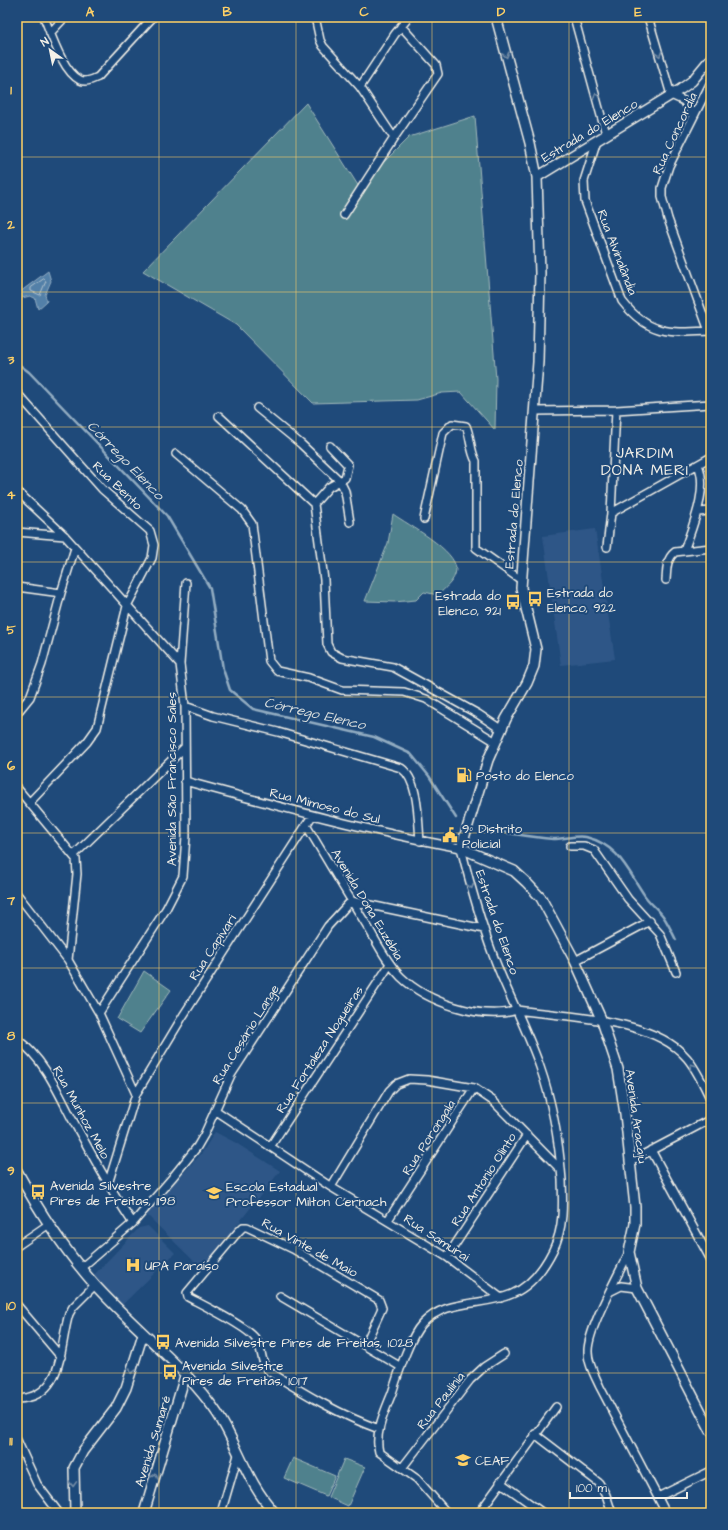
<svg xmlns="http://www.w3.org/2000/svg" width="728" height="1530" font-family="'Architects Daughter',sans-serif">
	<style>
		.built { fill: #2f5787 }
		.green { fill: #4f818d; stroke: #a2b9ba }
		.water { fill: #5380a8; stroke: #93adc2 }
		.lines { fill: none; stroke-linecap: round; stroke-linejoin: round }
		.shore { stroke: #b4c4ce; stroke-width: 1 }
		.stream { stroke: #93adc2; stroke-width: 2.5 }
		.street-casing { stroke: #f4f1e8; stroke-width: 10 }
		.secondary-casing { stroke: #f4f1e8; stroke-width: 12 }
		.street { stroke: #1f4a7a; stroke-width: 7 }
		.secondary { stroke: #1f4a7a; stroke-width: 9 }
		.oneway { stroke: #748da6 }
		.grid { fill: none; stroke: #ffd166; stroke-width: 1; stroke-opacity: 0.55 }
		.labels { text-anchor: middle; stroke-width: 4; stroke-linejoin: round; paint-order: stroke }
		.street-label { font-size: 13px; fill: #f4f1e8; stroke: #1f4a7a }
		.poi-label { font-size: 13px; fill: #f4f1e8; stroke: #1f4a7a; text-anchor: start }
		.water-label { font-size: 14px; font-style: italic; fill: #dce0de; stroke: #1f4a7a }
		.quarter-label { font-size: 15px; letter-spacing: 1px; fill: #f4f1e8; stroke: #1f4a7a }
		.neatline { fill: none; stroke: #ffd166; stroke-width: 1.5 }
		.grid-label { font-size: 13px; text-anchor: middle; font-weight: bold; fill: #ffd166 }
	</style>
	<rect width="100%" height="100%" fill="#1f4a7a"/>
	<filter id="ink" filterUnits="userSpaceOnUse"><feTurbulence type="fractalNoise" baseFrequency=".025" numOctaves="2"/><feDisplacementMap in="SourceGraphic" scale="8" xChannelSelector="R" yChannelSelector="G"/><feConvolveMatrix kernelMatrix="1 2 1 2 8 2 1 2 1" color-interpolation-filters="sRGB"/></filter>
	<g filter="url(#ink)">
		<path class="built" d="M595,529L615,659L561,665L543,536Z
			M215,1132L236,1143L280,1171L202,1269L146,1214L202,1153Z
			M148,1226L175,1253L122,1305L91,1278L139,1228Z"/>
		<path class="green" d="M306,103L359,187L409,137L475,116L496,379L495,430L461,392L442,393L417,400L313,403L236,325L143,271Z
			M393,514C408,525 457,550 456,570C455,581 445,588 438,595L424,592L416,600L394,602L365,601L388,543Z
			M144,971L171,990L140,1033L117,1019Z
			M293,1458L335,1476L326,1496L284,1478Z
			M344,1459L365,1467L348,1506L328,1497Z"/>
		<path class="water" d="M48,271L51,281L45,295L47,301L38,309L35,298L30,296L22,298L20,292Z"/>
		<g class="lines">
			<path class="shore" d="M44,279L46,281L40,295L31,291V288Z"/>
			<path class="stream" d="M17,363L29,372L167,516L210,588L223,669L230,690L253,709L374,737L411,754L429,776L456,818
				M481,829C506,832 528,837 553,839C564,839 576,835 586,837C618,845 627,869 643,893C648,902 657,908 663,916C668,923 672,932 676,940"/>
			<g class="street-casing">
				<path id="street" d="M44,17C51,34 63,72 80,80C86,83 93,79 98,77L153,17
					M315,17L320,40L323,46L360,87L394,138
					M574,17L606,134
					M648,17L671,95L684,101L693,115
					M50,33L65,17
					M360,87L395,34L409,17
					M597,140L584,181L585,201L622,301C649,336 671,333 711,331
					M344,215L394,138L438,74L436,65L401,26
					M709,331L668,219L662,197V188L669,166L711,82
					M17,393L102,489L150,531L154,545L152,558L127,606L97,728L87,742L30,802
					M257,408L301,444L340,481L329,487L314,504L324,580L327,644L331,652L342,658L393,667L478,714L502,730
					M534,411L616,410L711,404
					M219,416L314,504
					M330,446L348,465L345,478L340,481L345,491L350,522
					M176,454L242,510L252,524L269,661L277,671L309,678L342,690L404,692L426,699L496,742
					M17,491L65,536L180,664L185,706L186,836L183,876L166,909L99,1013
					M698,512L711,511
					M611,513L711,457
					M424,519L443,433L452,424L466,426C471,437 470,451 476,461V548L521,580
					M17,532L65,536
					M607,547L611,513L616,410
					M684,551C692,527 709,489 698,465
					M666,580C667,569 666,559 675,552L711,548
					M17,587L61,593
					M180,664L186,583
					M185,706L213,716L278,732L401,768C419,780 418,820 420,841
					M17,713L30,697L42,664L61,593L75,548
					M185,781C277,806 368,831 461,848C470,884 480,920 493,955C507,993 527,1029 540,1067C553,1104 559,1142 562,1180C563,1204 564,1228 553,1250C544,1268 531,1286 512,1294C482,1307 446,1298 422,1324C409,1338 398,1375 392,1393C385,1411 374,1433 379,1452L417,1479L447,1513
					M17,788L76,859L77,874L68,960
					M306,825C326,858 345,891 366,924C377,942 386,962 401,977C427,1002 482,1021 517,1010C567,1017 653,1018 687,1058C697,1070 704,1086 711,1100
					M570,846H584L594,850L628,899L660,934L676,972
					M74,855L184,748
					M17,894L68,960L99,1013L136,1094
					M575,961L650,921
					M17,1039C44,1059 57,1090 72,1119C92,1154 110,1190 133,1223
					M215,1110L331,1187L447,1257L501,1298
					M270,1147L390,964
					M651,1150L711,1260
					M631,1161L711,1119
					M108,1184L136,1094L183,1016L312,816
					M331,1187L389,1091L396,1084L409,1079L427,1080L474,1088L493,1101L561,1170
					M388,1220L474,1088
					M17,1246L49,1224
					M629,1252C619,1274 587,1330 588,1352C588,1364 595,1376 600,1387L666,1513
					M447,1257L527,1135
					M81,1268L133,1223L172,1178L197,1147L204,1135L231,1075L328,926L351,901L484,929
					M611,1291L621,1286L637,1288
					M280,1296L401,1367
					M17,1305L61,1357
					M365,1345L382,1308L379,1300L293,1249L247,1227H243L238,1232L187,1293L188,1297C203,1305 246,1326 255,1338C264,1349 259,1363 270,1372C305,1394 340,1415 379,1429
					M17,1399C65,1398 59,1345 69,1314L73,1307L95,1285
					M535,1434L599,1483L606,1495L612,1513
					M17,1440L37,1484L59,1513
					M402,1468L470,1380L484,1367L504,1354
					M500,1482L543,1513
					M658,1497L711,1471
					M221,1513L238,1455
					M479,1513L556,1407"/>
			</g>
			<g class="secondary-casing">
				<path id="secondary" d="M496,17L530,143L537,177L540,273L538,362L521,588L536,649L534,666L527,683L506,719L488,760L461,848L514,871L526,882L541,898L575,961L602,1021L618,1069L625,1114L635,1207V1224L629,1252L637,1288L711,1431
					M537,177L681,89L692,81L711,58
					M17,1171C39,1211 65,1251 95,1285C131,1325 177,1360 209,1402C237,1437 243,1479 275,1513
					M75,1513L74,1468L83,1451L116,1408L126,1388L143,1334
					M144,1513L185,1376"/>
			</g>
			<use href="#street" class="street"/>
			<use href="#secondary" class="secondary"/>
		</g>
		<defs><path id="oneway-chevron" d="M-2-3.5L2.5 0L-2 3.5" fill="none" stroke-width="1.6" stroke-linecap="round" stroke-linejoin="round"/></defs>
		<g class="oneway">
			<use href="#oneway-chevron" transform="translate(659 54) rotate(73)"/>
			<use href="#oneway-chevron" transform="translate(506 55) rotate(75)"/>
			<use href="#oneway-chevron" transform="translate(596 96) rotate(-105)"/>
			<use href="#oneway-chevron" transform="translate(471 886) rotate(75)"/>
			<use href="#oneway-chevron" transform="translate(692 1066) rotate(-124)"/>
			<use href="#oneway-chevron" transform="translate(132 1371) rotate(108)"/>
			<use href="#oneway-chevron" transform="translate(155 1476) rotate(-74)"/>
			<use href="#oneway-chevron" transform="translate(73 1484) rotate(88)"/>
		</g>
	</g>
	<path class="grid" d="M159,17V1513M296,17V1513M432,17V1513M569,17V1513M17,157H711M17,292H711M17,427H711M17,562H711M17,697H711M17,833H711M17,968H711M17,1103H711M17,1238H711M17,1373H711"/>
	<defs>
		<g id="bus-bare" transform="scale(1.2)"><path d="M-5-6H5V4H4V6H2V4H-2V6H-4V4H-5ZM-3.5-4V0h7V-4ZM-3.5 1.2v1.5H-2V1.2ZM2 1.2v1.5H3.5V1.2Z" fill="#ffd166" stroke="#1f4a7a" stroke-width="2.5" paint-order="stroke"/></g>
		<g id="fuel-bare" transform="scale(1.2)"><path d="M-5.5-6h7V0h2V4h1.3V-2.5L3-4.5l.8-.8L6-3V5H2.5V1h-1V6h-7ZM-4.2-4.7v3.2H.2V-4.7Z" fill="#ffd166" stroke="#1f4a7a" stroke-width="2.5" paint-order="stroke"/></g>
		<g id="civic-bare" transform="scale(1.2)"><path d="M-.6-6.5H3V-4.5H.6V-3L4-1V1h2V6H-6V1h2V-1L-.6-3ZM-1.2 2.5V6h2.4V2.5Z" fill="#ffd166" stroke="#1f4a7a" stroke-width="2.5" paint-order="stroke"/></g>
		<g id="school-bare" transform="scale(1.2)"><path d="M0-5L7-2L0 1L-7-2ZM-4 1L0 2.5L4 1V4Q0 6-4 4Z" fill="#ffd166" stroke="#1f4a7a" stroke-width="2.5" paint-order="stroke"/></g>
		<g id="hospital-bare" transform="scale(1.2)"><path d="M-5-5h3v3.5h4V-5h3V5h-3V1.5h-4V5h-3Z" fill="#ffd166" stroke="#1f4a7a" stroke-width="2.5" paint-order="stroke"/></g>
	</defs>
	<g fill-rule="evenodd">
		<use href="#bus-bare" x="535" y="599"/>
		<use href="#bus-bare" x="513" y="602"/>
		<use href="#fuel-bare" x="464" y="775"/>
		<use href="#civic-bare" x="450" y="835"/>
		<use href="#bus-bare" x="38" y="1192"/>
		<use href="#school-bare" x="214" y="1193"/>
		<use href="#hospital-bare" x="133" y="1265"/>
		<use href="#bus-bare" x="163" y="1342"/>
		<use href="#bus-bare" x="170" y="1372"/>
		<use href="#school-bare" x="463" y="1460"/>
	</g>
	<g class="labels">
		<g class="street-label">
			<text transform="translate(589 130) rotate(-31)" y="5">Estrada do Elenco</text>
			<text transform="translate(674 133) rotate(-65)" y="5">Rua Concordia</text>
			<text transform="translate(618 252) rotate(69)" y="5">Rua Alvinalândia</text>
			<text transform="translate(118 485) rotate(44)" y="5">Rua Bento</text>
			<text transform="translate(513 514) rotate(-85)" y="5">Estrada do Elenco</text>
			<text transform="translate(171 779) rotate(-90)" y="5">Avenida São Francisco Sales</text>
			<text transform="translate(325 805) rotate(14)" y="5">Rua Mimoso do Sul</text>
			<text transform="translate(368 904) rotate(59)" y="5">Avenida Dona Euzébia</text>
			<text transform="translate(498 922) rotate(71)" y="5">Estrada do Elenco</text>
			<text transform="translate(212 947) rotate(-57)" y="5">Rua Capivari</text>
			<text transform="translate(245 1034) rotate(-58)" y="5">Rua Cesário Lange</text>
			<text transform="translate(319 1049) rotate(-57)" y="5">Rua Fortaleza Nogueiras</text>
			<text transform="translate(82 1112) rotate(61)" y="5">Rua Munhoz Melo</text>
			<text transform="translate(637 1116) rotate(82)" y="5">Avenida Aracaju</text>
			<text transform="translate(428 1137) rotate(-57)" y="5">Rua Porongala</text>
			<text transform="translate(483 1179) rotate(-57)" y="5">Rua Antonio Olinto</text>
			<text transform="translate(437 1237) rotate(33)" y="5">Rua Samurai</text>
			<text transform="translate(310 1247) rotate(29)" y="5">Rua Vinte de Maio</text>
			<text transform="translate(440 1400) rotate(-52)" y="5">Rua Paulínia</text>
			<text transform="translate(152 1441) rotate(-73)" y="5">Avenida Sumaré</text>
		</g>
		<g class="poi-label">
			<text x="547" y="597">Estrada do<tspan x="547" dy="15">Elenco, 922</tspan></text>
			<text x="501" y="600" text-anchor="end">Estrada do<tspan x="501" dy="15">Elenco, 921</tspan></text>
			<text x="476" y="780">Posto do Elenco</text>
			<text x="462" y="833">9º Distrito<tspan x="462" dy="15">Policial</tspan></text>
			<text x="50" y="1190">Avenida Silvestre<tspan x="50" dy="15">Pires de Freitas, 1198</tspan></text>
			<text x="226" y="1191">Escola Estadual<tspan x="226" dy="15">Professor Milton Cernach</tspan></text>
			<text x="145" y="1270">UPA Paraíso</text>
			<text x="175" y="1347">Avenida Silvestre Pires de Freitas, 1028</text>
			<text x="182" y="1370">Avenida Silvestre<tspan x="182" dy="15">Pires de Freitas, 1017</tspan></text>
			<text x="475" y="1465">CEAF</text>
		</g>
		<g class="water-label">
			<text transform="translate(126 460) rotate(46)" y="5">Córrego Elenco</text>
			<text transform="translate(315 713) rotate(13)" y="5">Córrego Elenco</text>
		</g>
		<g class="quarter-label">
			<text x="645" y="458">JARDIM<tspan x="645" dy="17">DONA MERI</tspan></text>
		</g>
	</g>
	<rect width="728" height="1530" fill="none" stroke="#1f4a7a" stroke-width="44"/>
	<g transform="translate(50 50) rotate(327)" stroke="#1f4a7a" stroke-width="3" paint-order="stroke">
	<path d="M0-3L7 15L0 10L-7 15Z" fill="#f4f1e8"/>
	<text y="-6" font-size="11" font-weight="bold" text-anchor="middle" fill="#f4f1e8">N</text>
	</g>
	<path d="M570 1492v6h117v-6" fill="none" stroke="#f4f1e8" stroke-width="2"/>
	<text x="576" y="1492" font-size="12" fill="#f4f1e8" stroke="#1f4a7a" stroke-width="3" paint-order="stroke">100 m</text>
	<rect x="22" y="22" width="684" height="1486" class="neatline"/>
	<g class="grid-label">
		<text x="90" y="16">A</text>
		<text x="227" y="16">B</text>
		<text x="364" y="16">C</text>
		<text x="501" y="16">D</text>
		<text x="638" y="16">E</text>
		<text x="11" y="94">1</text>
		<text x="11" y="229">2</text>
		<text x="11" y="364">3</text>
		<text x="11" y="499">4</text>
		<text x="11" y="634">5</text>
		<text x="11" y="770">6</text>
		<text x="11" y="905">7</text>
		<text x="11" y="1040">8</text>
		<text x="11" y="1175">9</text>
		<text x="11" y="1310">10</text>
		<text x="11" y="1445">11</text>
	</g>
</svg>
